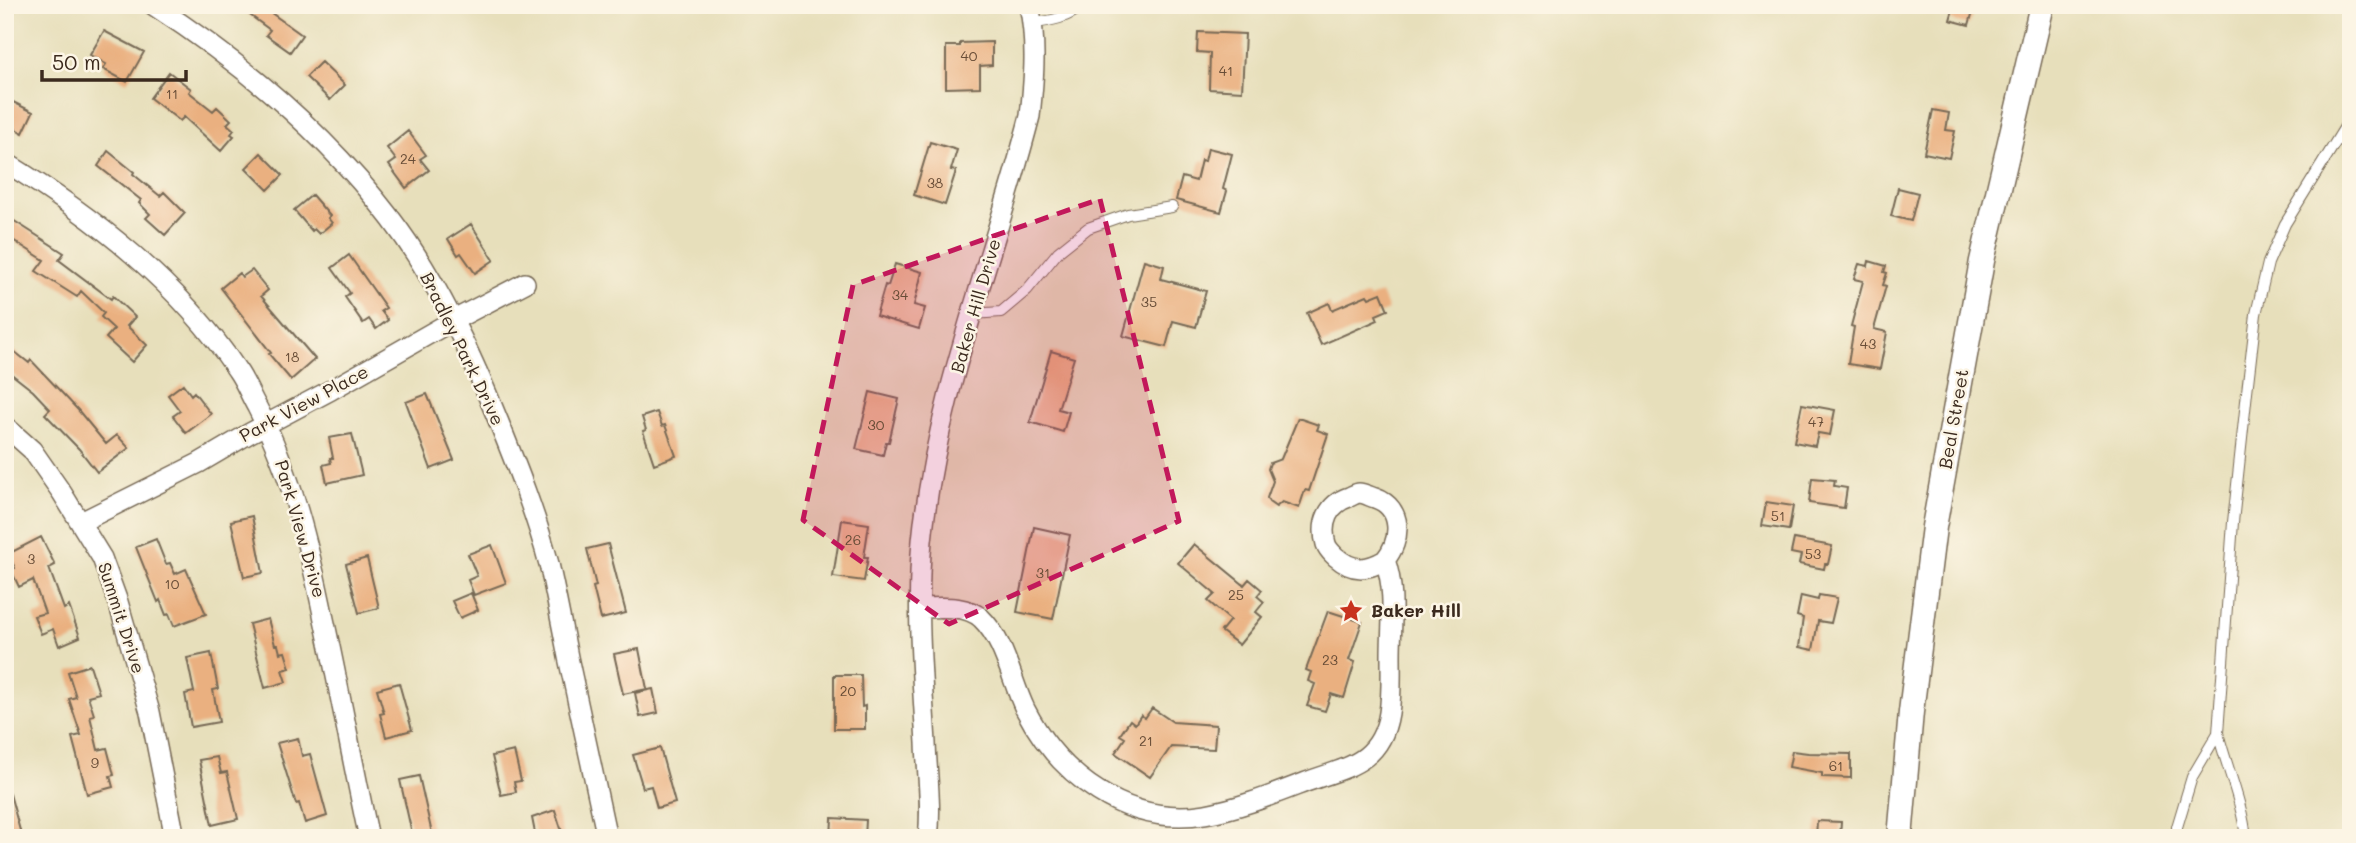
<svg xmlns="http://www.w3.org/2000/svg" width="2356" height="843" font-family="Mali,sans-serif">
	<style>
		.building { fill: #eab080 }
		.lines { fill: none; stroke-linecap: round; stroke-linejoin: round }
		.service-casing { stroke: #776955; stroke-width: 12 }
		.minor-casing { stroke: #776955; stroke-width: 22 }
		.tertiary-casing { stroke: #776955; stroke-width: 27 }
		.service { stroke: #fff; stroke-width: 10 }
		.minor { stroke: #fff; stroke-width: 19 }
		.tertiary { stroke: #fff; stroke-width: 24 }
		.marked { fill: #c2185b; fill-opacity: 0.2; stroke: #c2185b; stroke-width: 5; stroke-dasharray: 14 9; stroke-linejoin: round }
		.labels { text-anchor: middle; stroke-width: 5; stroke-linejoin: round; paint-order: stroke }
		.number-label { font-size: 14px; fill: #674c36 }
		.street-label { font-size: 18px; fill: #3b2a1e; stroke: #fcf5e5 }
		.poi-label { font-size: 18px; font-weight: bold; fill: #3b2a1e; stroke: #fcf5e5; text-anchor: start }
	</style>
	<rect width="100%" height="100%" fill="#fcf5e5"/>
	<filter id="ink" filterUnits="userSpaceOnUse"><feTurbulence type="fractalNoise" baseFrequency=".0143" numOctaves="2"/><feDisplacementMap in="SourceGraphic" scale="14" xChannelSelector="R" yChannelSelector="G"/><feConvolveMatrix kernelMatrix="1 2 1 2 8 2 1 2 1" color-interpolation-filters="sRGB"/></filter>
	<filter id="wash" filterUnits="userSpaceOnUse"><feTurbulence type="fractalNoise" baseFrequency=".00686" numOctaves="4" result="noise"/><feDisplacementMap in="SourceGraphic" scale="28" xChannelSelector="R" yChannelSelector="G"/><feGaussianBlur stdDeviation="1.57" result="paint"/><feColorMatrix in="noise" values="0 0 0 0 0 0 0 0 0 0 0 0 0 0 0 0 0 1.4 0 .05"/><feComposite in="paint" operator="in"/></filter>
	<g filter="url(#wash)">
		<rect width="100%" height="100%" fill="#e7dfbb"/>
		<g id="blocks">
			<path class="building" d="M240,5H260L302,35L290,52L266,35L270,30L239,7Z
				M1954,6L1973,11L1969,25L1950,20Z
				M104,31L144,52L127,82L103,69L106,64L90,55Z
				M1198,32L1245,34L1242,91L1209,89L1210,53L1197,52Z
				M992,42V65L980,66V87L946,88V46H960V43Z
				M321,62L345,85L330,100L306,77Z
				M169,72L191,89L189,92L213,111L217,107L231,120L227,124L234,130L231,134L234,136L221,151L184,117L180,121L150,98Z
				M5,98L33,112L23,133L5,123Z
				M1933,110L1949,113L1946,130L1955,131L1949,158L1924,153Z
				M408,131L426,155L420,159L429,170L406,188L389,165L396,160L387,148Z
				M930,142L957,150L951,170L956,171L945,205L914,195Z
				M1208,148L1232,154L1223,189L1227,191L1221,212L1176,200L1182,177L1196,181L1201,160L1205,161Z
				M108,151L134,172L133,174L160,196L164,192L185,213L165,235L146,218L150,214L139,203L141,200L98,166Z
				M261,153L283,175L268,190L246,168Z
				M1898,188L1918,193L1911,221L1891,216Z
				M312,195L330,216L328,218L332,223L319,234L314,229L312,231L294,210Z
				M5,215L64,253L59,260L111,299L113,296L135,317L127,326L147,345L132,362L106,338L114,329L101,317L104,313L81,291L77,297L36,271L44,260L5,235Z
				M471,224L494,260L475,273L461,253L458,255L448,239Z
				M349,255L386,308L381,311L388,320L376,329L369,319L363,323L345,297L350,293L332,268Z
				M1144,260L1164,266L1161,279L1206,291L1196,327L1173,321L1166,347L1123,336Z
				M1869,261L1886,266L1884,272L1887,273L1883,285L1886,286L1874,329L1887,332L1880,369L1848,364L1854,327L1851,326L1863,281L1854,279L1859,264L1868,266Z
				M895,264L922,272L914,305L925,308L919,329L876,316L885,285L888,286Z
				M252,270L268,290L261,296L315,359L291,380L269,354L271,353L221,288L239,273L242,277Z
				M1381,293L1388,310L1376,315L1378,320L1321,345L1307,313L1329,303L1332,310L1367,295L1369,298Z
				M5,344L29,363L31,360L78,410L106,444L117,435L129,448L97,472L79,449L45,414L50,409L33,391L5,369Z
				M1051,351L1074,358L1058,409L1069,412L1063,432L1030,422Z
				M183,384L191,395L194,392L211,414L186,433L173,416L180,411L168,395Z
				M870,392L899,399L889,442H886L883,455L856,449Z
				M427,394L454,460L431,469L406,402Z
				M1802,404L1835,410L1830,435L1818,433L1815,446L1794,442Z
				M657,412L662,426L665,425L676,456L654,464L643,431L646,430L642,417Z
				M1298,418L1319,425L1317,430L1328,434L1309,491L1305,490L1299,508L1282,502L1276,507L1269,502L1267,498L1273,481L1268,469L1270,463L1281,459Z
				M352,434L362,475L327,483L323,465L331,463L330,458H333L329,438Z
				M1812,478L1835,480L1834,486L1847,488L1844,508L1809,503Z
				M1766,502L1793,506L1789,530L1762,526Z
				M252,516L263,573L244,577L231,521Z
				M842,520L869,524L864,557H868L864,581L833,577Z
				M1034,527L1070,535L1053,619L1017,612Z
				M41,537L55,565L49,568L64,609L69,606L80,637L59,646L53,629L41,634L34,616L45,613L33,580L19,587L11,570L15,568L8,554Z
				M156,539L166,564L170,563L175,574L186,569L206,614L174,626L169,614L166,615L160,600L158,602L136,547Z
				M1794,539L1832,546L1828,564H1825L1824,569L1799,564L1801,555L1791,553Z
				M608,544L626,613L601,619L593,587L596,586L587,549Z
				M1194,544L1244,585L1249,579L1262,590L1257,596L1264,602L1256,612L1262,617L1239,645L1221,631L1230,620L1208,601L1215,594L1178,563Z
				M492,545L506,583L474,595L468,580L477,576L468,554Z
				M367,558L379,608L359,613L346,564Z
				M471,593L478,610L460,618L452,601Z
				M1819,595L1837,598L1831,623L1818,621L1813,650L1799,647L1803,618L1797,616L1801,596L1818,600Z
				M1328,611L1362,622L1349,660L1355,662L1344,698L1331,694L1325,711L1307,706L1315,684L1308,681L1311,672L1306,670Z
				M268,619L275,645H278L280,653L285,652L290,668L282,670L286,682L265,688L249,624Z
				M639,649L647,689L623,694L614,654Z
				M211,653L218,689L213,690L219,722L191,727L185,694L194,692L187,658Z
				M90,665L99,693L88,696L94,715L90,716L98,750L107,748L114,775L110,776L113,787L87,794L72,737L81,735L69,699L76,697L68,672Z
				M834,675H861L862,707L865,706V729H834Z
				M399,683L412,730L386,737L380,714L384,713L377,689Z
				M653,689L658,713L640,717L635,693Z
				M1152,708L1173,722L1216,725L1214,749L1171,747L1150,777L1115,753L1125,738L1120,735L1130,720L1135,724L1141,715L1145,718Z
				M298,738L302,756L310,754L327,816L305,823L299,803L296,804L277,743Z
				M660,748L675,803L657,808L651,786L643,788L633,755Z
				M514,751L521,781L514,782L516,792L501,795L492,756Z
				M1792,751L1808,753L1851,754V778L1822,777V773L1789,767Z
				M217,757L221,773L227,772L238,819L212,825L199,760Z
				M419,776L433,838H413L400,780Z
				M10,794L22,838H5V795Z
				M555,810L564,838H536L532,818Z
				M832,818L866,820L865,838H831Z
				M1817,821L1841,822L1840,838H1816Z"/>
		</g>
	</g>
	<g filter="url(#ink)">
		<use href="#blocks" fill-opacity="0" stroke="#776955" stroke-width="2"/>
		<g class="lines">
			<g class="service-casing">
				<path id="service" d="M1032,23C1053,21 1067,18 1084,5
					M973,314L1001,312L1027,290L1058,252L1088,228L1128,214L1172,207
					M2218,733C2227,768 2242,802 2246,838
					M2177,838V827L2192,777L2218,733L2233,522L2247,392L2256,314L2268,263L2285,224L2351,117"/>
			</g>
			<g class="minor-casing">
				<path id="minor" d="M153,5C244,64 325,133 391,219C436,278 470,352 498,420C517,467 536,515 549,564C556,595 562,626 568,657C581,717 594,777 607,838
					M5,162C94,217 179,283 237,370C245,381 250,395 257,407C292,474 309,546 324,619C340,692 353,765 369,838
					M5,426L32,450L62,493L102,558L118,602L150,712L175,838
					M81,522L199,463L250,433L331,390L452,321L525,283
					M920,608C940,608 965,604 981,618C1005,641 1011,680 1025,709C1059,775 1126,827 1205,814C1240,808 1272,795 1306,782C1347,767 1381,763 1389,713C1392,694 1391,674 1391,655C1391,623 1396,591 1385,560C1401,541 1404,508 1375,498C1371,497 1364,493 1359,493C1356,493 1352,496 1349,497C1328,504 1320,523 1326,544C1328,550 1331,552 1336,557C1352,571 1366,571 1385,560
					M928,838C932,806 927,774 926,743C922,676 916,608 922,541C936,395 994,257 1030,116C1034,78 1037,43 1029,5"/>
			</g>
			<g class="tertiary-casing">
				<path id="tertiary" d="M1900,838L1911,712L1934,527L1982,261L2042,5"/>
			</g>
			<use href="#service" class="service"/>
			<use href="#minor" class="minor"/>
			<use href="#tertiary" class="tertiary"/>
		</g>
	</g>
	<path class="marked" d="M1100,199L1179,521L949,624L803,520L853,285Z"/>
	<defs>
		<g id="sight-bare" transform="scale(1.89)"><path d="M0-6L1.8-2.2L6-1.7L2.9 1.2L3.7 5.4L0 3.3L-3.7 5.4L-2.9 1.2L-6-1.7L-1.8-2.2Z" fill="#c8321e" stroke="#fcf5e5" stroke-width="2.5" paint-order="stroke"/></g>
	</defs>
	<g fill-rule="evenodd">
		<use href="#sight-bare" x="1351" y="611"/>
	</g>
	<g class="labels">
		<g class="number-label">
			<text x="969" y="61">40</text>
			<text x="1226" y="76">41</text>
			<text x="172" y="99">11</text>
			<text x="408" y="164">24</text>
			<text x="935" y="188">38</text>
			<text x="900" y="300">34</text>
			<text x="1149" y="307">35</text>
			<text x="1868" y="349">43</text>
			<text x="292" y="362">18</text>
			<text x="1816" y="427">47</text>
			<text x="876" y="430">30</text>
			<text x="1778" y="521">51</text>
			<text x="853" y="545">26</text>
			<text x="1813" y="559">53</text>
			<text x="31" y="564">3</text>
			<text x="1043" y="578">31</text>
			<text x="172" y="589">10</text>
			<text x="1236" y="600">25</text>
			<text x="1330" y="665">23</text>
			<text x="848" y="696">20</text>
			<text x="1146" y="746">21</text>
			<text x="95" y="768">9</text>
			<text x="1836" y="771">61</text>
		</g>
		<g class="street-label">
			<text transform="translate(976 306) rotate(-74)" y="6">Baker Hill Drive</text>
			<text transform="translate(462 349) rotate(64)" y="6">Bradley Park Drive</text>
			<text transform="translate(304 404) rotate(-28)" y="6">Park View Place</text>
			<text transform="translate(1954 419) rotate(-80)" y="6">Beal Street</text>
			<text transform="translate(300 529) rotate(74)" y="6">Park View Drive</text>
			<text transform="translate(121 618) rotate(72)" y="6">Summit Drive</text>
		</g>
		<g class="poi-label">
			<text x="1371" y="617">Baker Hill</text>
		</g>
	</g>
	<rect width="2356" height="843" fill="none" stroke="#fcf5e5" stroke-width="28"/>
	<path d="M42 70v10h144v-10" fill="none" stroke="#3b2a1e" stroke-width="3.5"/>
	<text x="52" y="70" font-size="21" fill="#3b2a1e" stroke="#fcf5e5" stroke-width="5" paint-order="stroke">50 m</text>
</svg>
